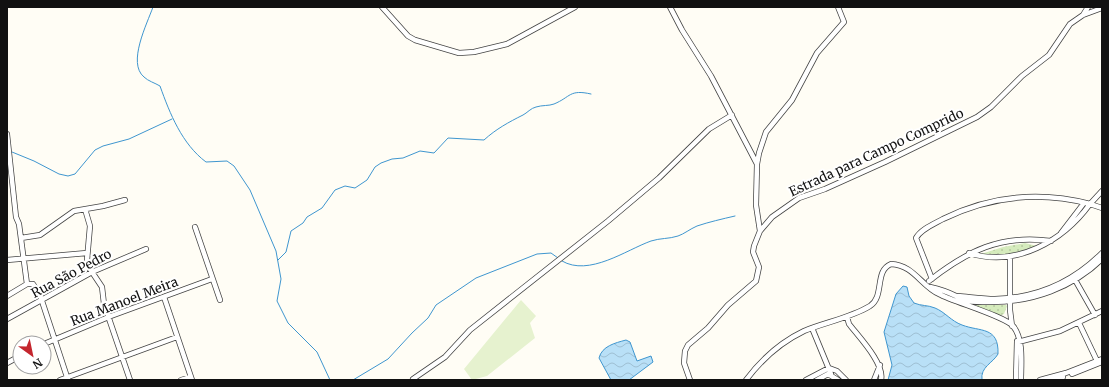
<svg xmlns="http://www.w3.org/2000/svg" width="1109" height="387" font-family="Merriweather,serif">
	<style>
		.park { fill: url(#park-dots) }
		.pitch { fill: #e6f2cf }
		.water { fill: url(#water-waves); stroke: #3f96cf }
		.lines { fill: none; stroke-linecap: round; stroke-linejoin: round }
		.stream { stroke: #3f96cf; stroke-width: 1 }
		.minor-casing { stroke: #444; stroke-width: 6 }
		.minor { stroke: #fff; stroke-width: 4.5 }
		.labels { text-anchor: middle; stroke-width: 4; stroke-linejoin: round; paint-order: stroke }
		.street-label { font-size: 13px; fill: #111; stroke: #fff }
	</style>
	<defs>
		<pattern id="park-dots" width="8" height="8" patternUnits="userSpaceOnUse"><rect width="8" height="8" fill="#d5ebbd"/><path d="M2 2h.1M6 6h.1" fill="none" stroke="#b6c8a1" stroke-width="1.8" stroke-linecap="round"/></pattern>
		<pattern id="water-waves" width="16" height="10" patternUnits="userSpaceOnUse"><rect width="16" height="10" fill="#b9e0f7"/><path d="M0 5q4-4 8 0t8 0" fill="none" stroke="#9ebfd3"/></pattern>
	</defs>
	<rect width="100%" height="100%" fill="#fffdf5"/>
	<path class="park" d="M1025,243L1037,246L1011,254H981L1003,247Z
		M974,305H1006L1007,306L1004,314L999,316Z"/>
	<path class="pitch" d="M521,300L536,316L530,323L535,338L487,376L472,380L464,369Z"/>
	<path class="water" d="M903,286L907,287L909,296L914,303C921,306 928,305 935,308C945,312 951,321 962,325C980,332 999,326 998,354C993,363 980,367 982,380H888L892,365L884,332L896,294Z
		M626,340L630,342L637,361L651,356L653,362L629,380H611L599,358C602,346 615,343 626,340Z"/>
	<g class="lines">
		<path class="stream" d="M153,7C147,24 127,63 144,77C148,81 155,83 160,86C170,114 182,144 206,162L227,161L234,166L250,190L276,251L281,279L277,301L288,323L317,352L330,380
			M12,152L34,161L59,174L68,176L75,174L95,150L103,146L129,139L172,119
			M278,260L286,252L291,231L303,223L307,217L322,208L335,190L345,186L355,188L367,180L375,167L381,163L392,159L403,158L420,151L434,153L448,138L484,140C496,129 509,122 523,115C527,113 531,108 536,107C542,105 549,106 554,104C571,97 569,89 591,94
			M562,261C589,277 626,250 651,241C660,238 669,239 678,236C684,234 690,229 697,226C709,222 722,219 735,216
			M353,380L388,359L412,333L428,318L436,305L476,278L537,254L551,253L558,258"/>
		<g class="minor-casing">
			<path id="minor" d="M382,7L408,36L415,40L459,53L474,52L507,44L575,7
				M670,7L682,30L711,76L757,164L756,205L760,231
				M1083,15L1088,7
				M7,134L16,217L19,224L27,284
				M757,164L759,153L766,132L792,100L817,53L844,22L838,7
				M85,209L90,226L87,260L90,269L102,287L104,304L130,380
				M195,227L220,300
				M1061,233L1084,203
				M21,238L40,235L74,211L103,206L125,200
				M969,253C1016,268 1063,241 1090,204L1102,208
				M1010,256V310L1012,326
				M7,260L87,253
				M1074,278L1095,315
				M932,279L916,238C921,229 934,224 943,219C990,196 1040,191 1090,204L1102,191
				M929,281C967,251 1001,234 1051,241
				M27,284H33L40,295L68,380
				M930,287C939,289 948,292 956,296C959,297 961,300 964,300C972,303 983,302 991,302C1032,302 1072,288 1102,259
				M7,296L27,284
				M958,296C970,297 983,299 995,299C1036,298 1073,282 1102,253
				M164,297L192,380
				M847,317L849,324C859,337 885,364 881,380
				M7,319L92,272L146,249
				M1079,323L1098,363
				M812,328L831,374
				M1018,342L1060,331L1102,311
				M44,344L111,316L212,279
				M7,363L20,356
				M1072,374L1102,362
				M413,379L445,357L470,330L608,221L659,178L709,129L732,115
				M60,380L177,337
				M181,380L191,377
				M690,380L684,363L685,351L688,345L708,328L728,305L756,281L759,267L753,252L754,246L760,231L772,217L799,198L825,189L885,162L977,117L991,107L1022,76L1049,55L1070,24L1083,15L1102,8
				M746,380C761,360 781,342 804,331C826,322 850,318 870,306C885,296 874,271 891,264C914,265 921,286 939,294C954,302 1004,316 1013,326C1024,339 1021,364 1021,380
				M806,380L829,368L837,371L846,380
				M817,380L828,374L838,380
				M874,380L880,365
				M1016,380L1017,341
				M1040,380L1066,373L1102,359
				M1053,380L1063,377"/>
		</g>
		<use href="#minor" class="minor"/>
	</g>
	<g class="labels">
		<g class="street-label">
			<text transform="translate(876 152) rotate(-25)" y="5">Estrada para Campo Comprido</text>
			<text transform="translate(71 273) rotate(-28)" y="5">Rua São Pedro</text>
			<text transform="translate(124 301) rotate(-21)" y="5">Rua Manoel Meira</text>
		</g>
	</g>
	<rect width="1109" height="387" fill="none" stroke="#111111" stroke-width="16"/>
	<g transform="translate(32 355) rotate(147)"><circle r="19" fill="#ffffff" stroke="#a0a0a0"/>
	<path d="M0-3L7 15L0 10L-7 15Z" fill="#c4262e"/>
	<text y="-6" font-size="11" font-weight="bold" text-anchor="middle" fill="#111111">N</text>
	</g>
</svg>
